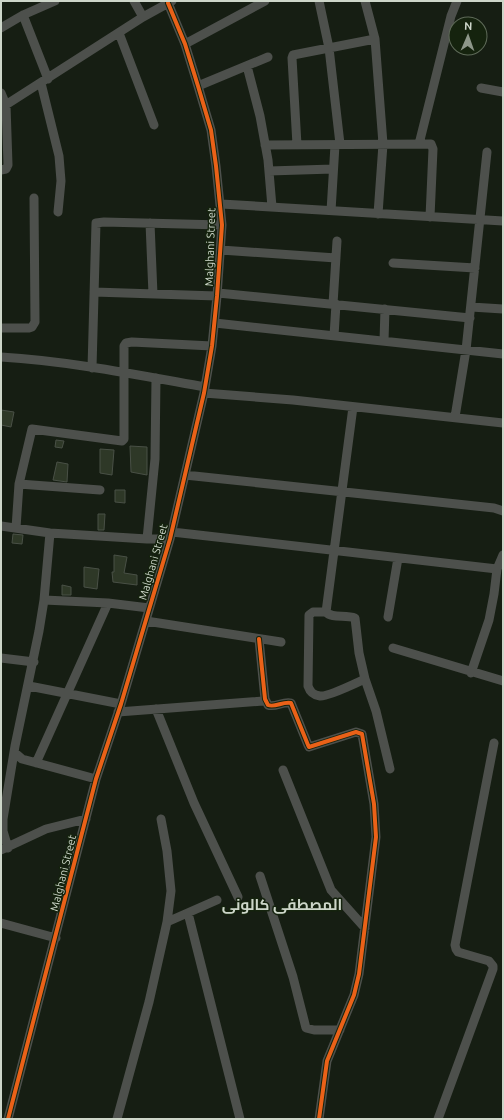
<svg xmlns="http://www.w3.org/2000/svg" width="504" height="1120" font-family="Ubuntu,Cairo,sans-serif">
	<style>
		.building { fill: #2e3827; stroke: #495046 }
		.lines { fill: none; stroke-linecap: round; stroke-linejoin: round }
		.minor { stroke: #4d504c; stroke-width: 9 }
		.cycleway-casing { stroke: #15230e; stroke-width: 6 }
		.cycleway { stroke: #ea6118; stroke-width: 4 }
		.labels { text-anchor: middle; stroke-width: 3; stroke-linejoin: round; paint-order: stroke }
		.street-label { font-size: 11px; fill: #cdd6c9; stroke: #15230e }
		.district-label { font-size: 15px; font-weight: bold; fill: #cdd6c9; stroke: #15230e }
	</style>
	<rect width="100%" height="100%" fill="#161e13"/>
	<path class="building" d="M1,410L14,412L11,427L1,425Z
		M56,440L64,441L62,448L55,447Z
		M130,446L147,447V475L131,472Z
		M100,449L114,450L112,475L100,473Z
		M57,462L68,464L67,482L53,480Z
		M115,490H125V503L115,502Z
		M98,514H105L104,530H98Z
		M13,534L23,535L22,544L12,543Z
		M114,555L127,557L124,573L137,575V585L113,582L112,572H114Z
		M84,567L99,569L97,589L84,587Z
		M62,585L71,587V595H62Z"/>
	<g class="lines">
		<path class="minor" d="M134,1L143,17
			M319,1L329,48L340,144
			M365,1L375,39L383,144L378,214
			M23,15L48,79
			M1,28L23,15L55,1
			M119,33L154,125
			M185,44L265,1
			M247,66L260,116L268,160L272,207
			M41,83L59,156L61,181L58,212
			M198,86L268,57
			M481,88L503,92
			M1,93L6,105L8,165L6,169L1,170
			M1,108L143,17L172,1
			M419,144L451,16L457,1
			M265,145L431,144L433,149L430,217
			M297,145L292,58L293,55L375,39
			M269,171L333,169
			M221,204L503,221
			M331,211L335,145
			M150,223L153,294
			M221,250L336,258
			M393,263L475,268
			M94,292L217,296
			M218,293L470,318
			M333,304L337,241
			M471,307L503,309
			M215,323L503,354
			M1,328H29L32,327L35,322L34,198
			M334,336L336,304
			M384,341L385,309
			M1,357C69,361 138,375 205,387
			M92,368L96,223L104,222L222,225
			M204,393L293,400L503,423
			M353,407L326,612C332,619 346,614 355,618L359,653L365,679L376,711L390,769
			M455,417L466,350L487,152
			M185,475L494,508L503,511
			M19,484L100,490
			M1,526L50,533L147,539H170
			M16,528L19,484L32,429L122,441L124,439V346L126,343L132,342L212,346
			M172,532L497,569
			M147,539L155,459L156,378
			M44,600L108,603L149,608
			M326,612H313L309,615L308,686C310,692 313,695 320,696C328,697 356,683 365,679
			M388,617L398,558
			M146,621L281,642
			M259,639L265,699L268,705C275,708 283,701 291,703L308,745L309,747L356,732L362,734L374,804L376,837L359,974L354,995L327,1061L319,1119
			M393,648L503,681
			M1,658L34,662
			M471,673L489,620L494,594L497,569L503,555
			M29,686L121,704
			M156,709L194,803L238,897
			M118,712L263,701L265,699
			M15,753L22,759L96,779
			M36,763L108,603
			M283,770L331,890L365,928
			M8,848L3,831V819L15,746L39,631L44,600L50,533
			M1,850L46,829L86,819
			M260,876L293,977L306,1028L314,1030H340
			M188,913L240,1119
			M167,922L217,900
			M1,923L56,938
			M8,1119L96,779L121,704L170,539L204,393L212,346L217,296L222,225L216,166L211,130L198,86L185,44L168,3
			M117,1119L149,1002L167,922L171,891L167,851L161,819
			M438,1119L493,969V966L489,961L458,952L456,949L455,945L494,743"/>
		<g class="cycleway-casing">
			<path id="cycleway" d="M259,639L265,699L268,705C275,708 283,701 291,703L308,745L309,747L356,732L362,734L374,804L376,837L359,974L354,995L327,1061L319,1119
				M8,1119L96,779L121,704L170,539L204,393L212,346L217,296L222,225L216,166L211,130L198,86L185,44L168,3"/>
		</g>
		<use href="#cycleway" class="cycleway"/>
	</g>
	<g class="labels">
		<g class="street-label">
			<text transform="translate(210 247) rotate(-88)" y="4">Malghani Street</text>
			<text transform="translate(153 562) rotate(-74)" y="4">Malghani Street</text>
			<text transform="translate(63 873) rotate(-76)" y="4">Malghani Street</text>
		</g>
		<g class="district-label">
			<text x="282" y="910">المصطفی کالونی</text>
		</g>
	</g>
	<rect width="504" height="1120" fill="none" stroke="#cdd6c9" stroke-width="4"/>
	<g transform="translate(468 36) rotate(2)"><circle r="19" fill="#15230e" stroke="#5f6b59"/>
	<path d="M0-3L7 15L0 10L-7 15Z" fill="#8d9689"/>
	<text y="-6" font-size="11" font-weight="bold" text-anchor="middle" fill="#cdd6c9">N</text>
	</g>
</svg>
